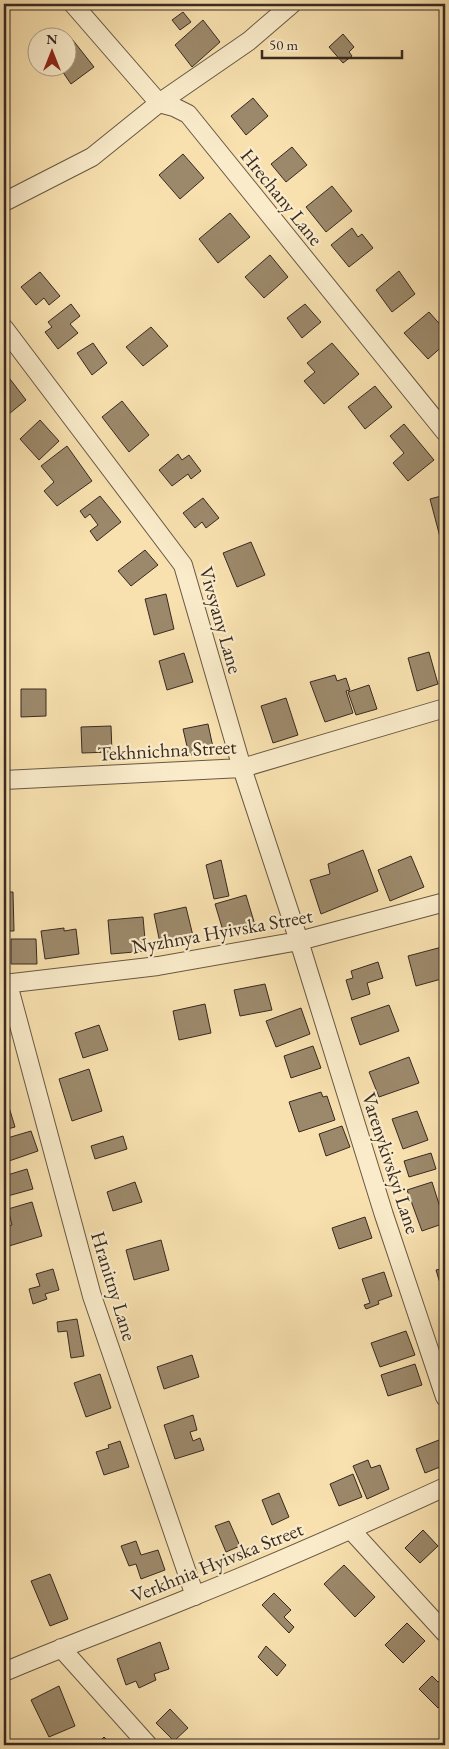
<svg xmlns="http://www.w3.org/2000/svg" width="449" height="1749" font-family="'EB Garamond',serif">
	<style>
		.building { fill: #9c896b; stroke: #382a22 }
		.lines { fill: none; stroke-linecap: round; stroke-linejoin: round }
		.minor-casing { stroke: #685845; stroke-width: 20 }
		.minor { stroke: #faeccb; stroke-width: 18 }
		.labels { text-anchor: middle; stroke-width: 4.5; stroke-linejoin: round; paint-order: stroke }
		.street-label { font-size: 20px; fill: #382a22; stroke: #faeccb }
	</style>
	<rect width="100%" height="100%" fill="#f8e1af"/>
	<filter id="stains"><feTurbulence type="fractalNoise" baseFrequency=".004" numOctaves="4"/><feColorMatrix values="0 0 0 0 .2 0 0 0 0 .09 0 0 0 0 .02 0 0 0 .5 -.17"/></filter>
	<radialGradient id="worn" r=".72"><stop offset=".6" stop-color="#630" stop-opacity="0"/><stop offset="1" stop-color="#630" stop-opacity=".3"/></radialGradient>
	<path class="building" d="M232,4H246L238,10Z
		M183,12L191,22L180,30L172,20Z
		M203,20L220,42L192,67L175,45Z
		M343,34L354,47L349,52L352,56L343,63L329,47Z
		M72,39L94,67L71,84L60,68H68V42Z
		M253,98L268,116L246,135L231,116Z
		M292,147L307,165L286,182L271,164Z
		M183,154L204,178L180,199L159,175Z
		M332,186L352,211L326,232L306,207Z
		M230,213L250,237L218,263L199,239Z
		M352,228L358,237L362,234L373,248L349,267L331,245Z
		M270,255L288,277L264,298L245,277Z
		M399,271L415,294L392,312L376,290Z
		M40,272L60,296L49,305L44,298L36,305L21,287Z
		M71,304L80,316L70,324L78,333L58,349L45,332L52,327L48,322Z
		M305,304L321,322L302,338L287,318Z
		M429,312L445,330V344L428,359L404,333Z
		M151,327L168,346L143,366L126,347Z
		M93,343L107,363L92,375L77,353Z
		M332,343L359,374L324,404L304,381L315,372L307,363Z
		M10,379L26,400L4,418V384Z
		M375,386L392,407L365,429L348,407Z
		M122,401L149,435L129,452L102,417Z
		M40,420L59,441L39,460L20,439Z
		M404,424L434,460L408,481L393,463L404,453L390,436Z
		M67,446L92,481L57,506L44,491L54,482L41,466Z
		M178,454L182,460L189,455L201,471L191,479L188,474L172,486L159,470Z
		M445,495V536L440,537L430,499Z
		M100,496L121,522L97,541L90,531L98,525L90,514L85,518L80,511Z
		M203,498L219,518L206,528L202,522L195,528L183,513Z
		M251,542L265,575L237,587L223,553Z
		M145,550L158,565L131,586L118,571Z
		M166,594L174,629L154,635L145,599Z
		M429,652L438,684L417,691L408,658Z
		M184,653L193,682L167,690L159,661Z
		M335,675L337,681L346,678L350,690L346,691L353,713L325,722L310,682Z
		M369,685L377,709L356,715L348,692Z
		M21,689H46V716L21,717Z
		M286,698L298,735L273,743L261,706Z
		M208,724L214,752L189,755L183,729Z
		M111,726L112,752L82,753L81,727Z
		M363,850L378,891L321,914L310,880L330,874L328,864Z
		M411,856L424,887L390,901L378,870Z
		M221,860L229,896L214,899L206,865Z
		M4,892H13L14,931H4Z
		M246,895L255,925L224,934L215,904Z
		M186,907L193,936L160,943L154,914Z
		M143,917L146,951L111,954L108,920Z
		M64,928V931L76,929L79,954L45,959L41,931Z
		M11,939H36L37,964H11Z
		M442,947L445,959V978L416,986L408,956Z
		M378,962L383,978L367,983L370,994L352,1000L346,980L353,978L351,971Z
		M265,984L272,1010L240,1016L234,990Z
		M205,1004L211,1033L179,1040L173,1011Z
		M389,1005L399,1031L360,1045L351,1018Z
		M301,1008L310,1034L276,1047L266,1021Z
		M99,1025L108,1050L83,1058L75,1033Z
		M313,1046L321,1068L291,1078L284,1056Z
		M409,1057L419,1083L379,1097L369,1072Z
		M89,1069L102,1111L72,1121L59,1079Z
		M321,1092L323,1097L327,1096L335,1120L299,1132L289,1102Z
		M5,1094L15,1127L4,1130V1095Z
		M417,1111L428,1140L403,1149L392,1119Z
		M342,1126L350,1147L326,1156L319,1134Z
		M31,1131L38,1151L9,1161L4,1146V1139Z
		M123,1136L127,1149L95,1159L91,1146Z
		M431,1153L436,1169L409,1177L404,1161Z
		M27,1169L33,1189L4,1197V1176Z
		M135,1182L142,1202L113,1211L107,1192Z
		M432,1182L445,1223L422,1231L407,1190Z
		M32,1202L42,1236L9,1246L4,1227L12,1225L8,1209Z
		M365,1217L372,1238L339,1249L332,1228Z
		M161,1240L169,1270L134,1280L126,1250Z
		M445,1268V1289L442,1290L436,1270Z
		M53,1269L59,1290L45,1294L47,1299L33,1304L29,1289L40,1286L36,1274Z
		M384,1272L392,1296L378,1301L379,1304L366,1309L364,1305L370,1303L362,1279Z
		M77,1319L84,1356L71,1358L67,1331L58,1332L57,1322Z
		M406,1331L415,1355L380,1367L371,1343Z
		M192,1355L199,1377L164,1389L157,1367Z
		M415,1364L422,1385L388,1396L381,1375Z
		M100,1374L111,1408L86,1417L74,1383Z
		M193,1415L197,1430L190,1432L193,1441L200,1438L204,1450L175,1459L164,1425Z
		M439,1440L445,1458V1465L425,1473L416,1449Z
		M120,1441L129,1467L104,1475L96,1452L109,1448L108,1445Z
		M368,1460L371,1468L380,1465L389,1489L367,1499L353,1466Z
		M353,1474L362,1497L339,1506L330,1484Z
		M279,1493L289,1517L272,1525L262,1500Z
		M229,1521L240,1546L226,1552L215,1526Z
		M423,1530L438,1546L420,1563L405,1548Z
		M136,1541L141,1555L158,1550L165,1570L141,1579L136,1564L129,1566L121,1546Z
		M344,1565L375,1597L355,1617L324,1584Z
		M50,1574L68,1619L50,1626L31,1581Z
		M274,1593L291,1610L284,1617L294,1627L289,1633L262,1605Z
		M407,1623L425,1641L403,1663L385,1645Z
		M160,1642L169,1669L154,1674L156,1680L139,1688L136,1681L126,1685L117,1659Z
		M266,1646L286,1665L277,1676L258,1657Z
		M445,1675V1702L438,1708L419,1689L432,1676L438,1682Z
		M59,1686L75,1726L49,1737L31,1700Z
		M170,1709L188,1728L174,1741L156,1723Z
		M104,1737L112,1745H96Z"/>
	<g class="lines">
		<g class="minor-casing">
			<path id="minor" d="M73,4L159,103L174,107L188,114L445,432
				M4,202L92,157L159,103L249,41L292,4
				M4,328L183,565L242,768L299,941L384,1215L445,1397
				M4,780L242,768L445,708
				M4,984L158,966L299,941L445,902
				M8,984L92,1296L195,1596
				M351,1530L445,1633
				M61,1648L148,1745
				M4,1672C67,1645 131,1622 194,1596C279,1562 362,1525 445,1487"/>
		</g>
		<use href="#minor" class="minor"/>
	</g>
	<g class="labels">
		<g class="street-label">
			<text transform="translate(282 197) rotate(51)" y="7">Hrechany Lane</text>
			<text transform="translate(221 620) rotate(74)" y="7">Vivsyany Lane</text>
			<text transform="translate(167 750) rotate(-3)" y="7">Tekhnichna Street</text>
			<text transform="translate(222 931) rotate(-10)" y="7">Nyzhnya Hyivska Street</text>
			<text transform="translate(391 1163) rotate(72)" y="7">Varenykivskyi Lane</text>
			<text transform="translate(114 1286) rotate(73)" y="7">Hranitny Lane</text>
			<text transform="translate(217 1562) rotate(-22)" y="7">Verkhnia Hyivska Street</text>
		</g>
	</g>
	<rect width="449" height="1749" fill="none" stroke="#f8e1af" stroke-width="20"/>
	<rect x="5" y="5" width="439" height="1739" fill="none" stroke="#382a22" stroke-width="2.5"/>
	<rect x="10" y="10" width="429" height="1729" fill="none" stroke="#382a22"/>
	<g transform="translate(52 52)"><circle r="24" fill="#faeccb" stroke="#ac9e87"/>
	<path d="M0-4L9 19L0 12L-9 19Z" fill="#8f2418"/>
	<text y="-8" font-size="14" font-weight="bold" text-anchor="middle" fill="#382a22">N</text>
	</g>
	<path d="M262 50v8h140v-8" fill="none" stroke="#382a22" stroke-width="2.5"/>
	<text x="269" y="50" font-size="15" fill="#382a22" stroke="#faeccb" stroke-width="4" paint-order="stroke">50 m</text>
	<rect width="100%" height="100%" filter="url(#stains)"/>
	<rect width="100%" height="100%" fill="url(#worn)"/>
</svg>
